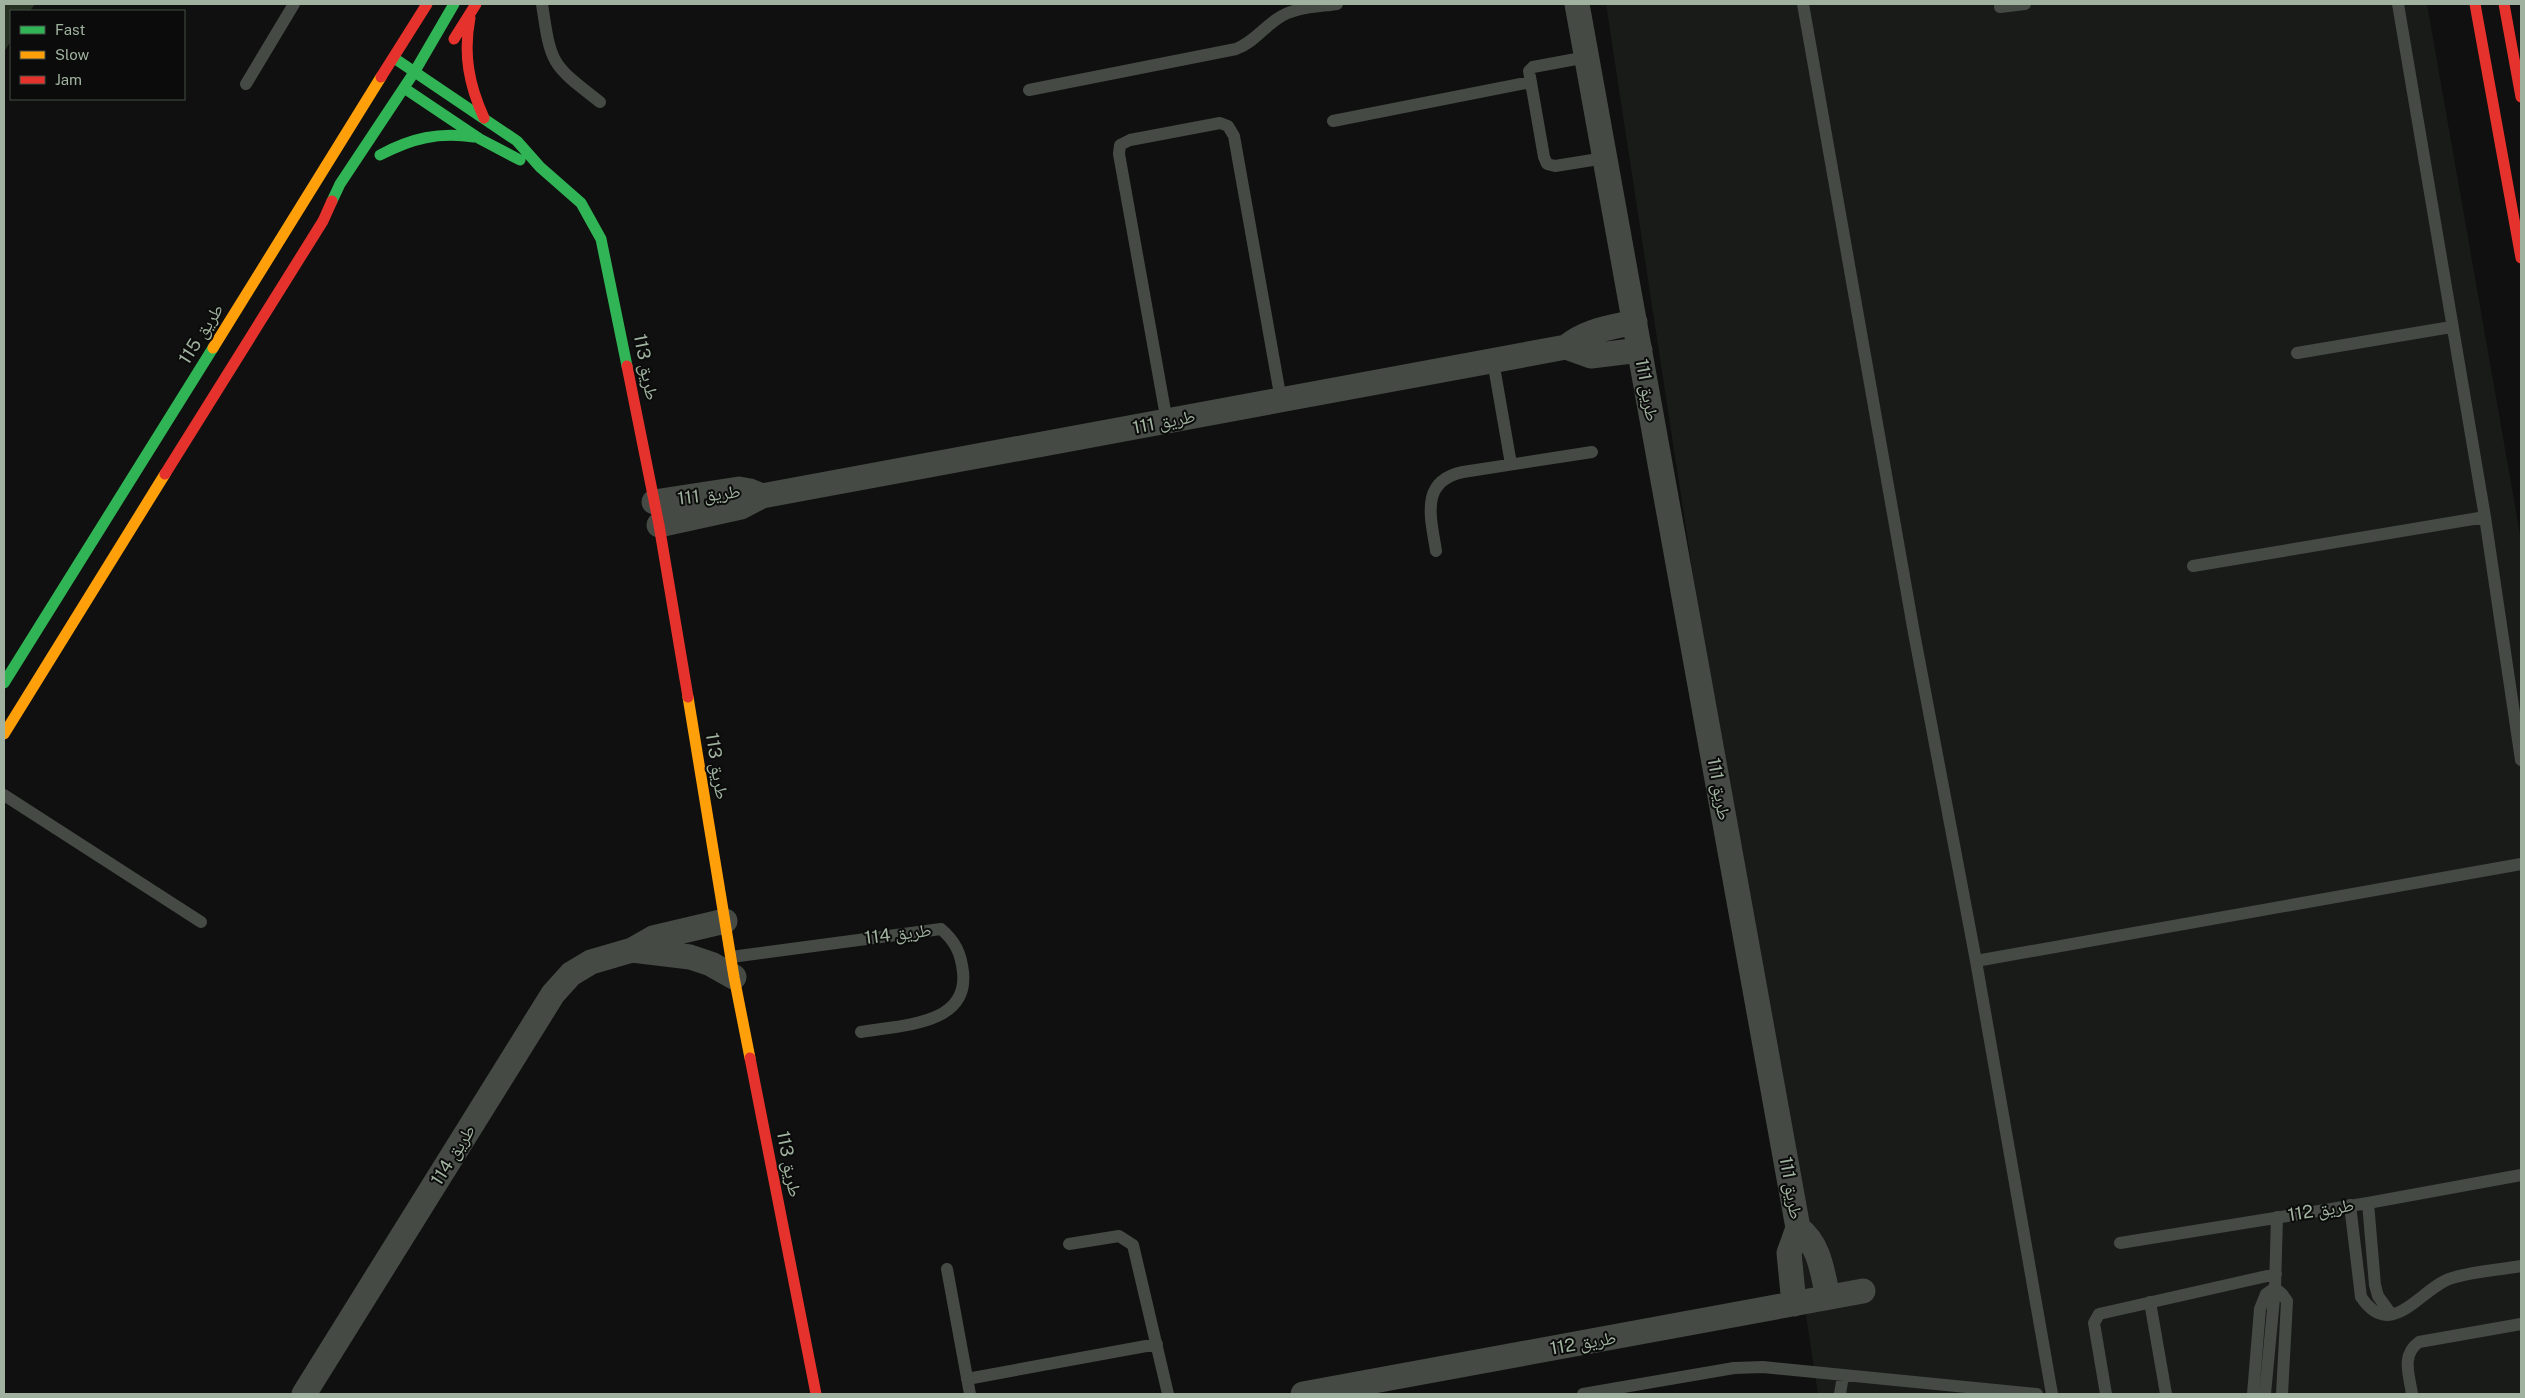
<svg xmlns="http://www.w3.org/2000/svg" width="2525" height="1398" font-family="'Public Sans','Noto Naskh Arabic',sans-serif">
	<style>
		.built { fill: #191b19 }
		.water { fill: #273123 }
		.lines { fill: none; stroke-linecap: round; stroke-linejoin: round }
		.lane { stroke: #454a45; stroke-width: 12 }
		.street { stroke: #454a45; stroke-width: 25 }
		.fast { stroke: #30b455; stroke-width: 11 }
		.slow { stroke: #ff9f0a; stroke-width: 11 }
		.jam { stroke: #e5322d; stroke-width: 11 }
		.labels { text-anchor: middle; stroke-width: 4; stroke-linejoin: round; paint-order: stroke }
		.street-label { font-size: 18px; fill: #a0b29f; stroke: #0a0b0a }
	</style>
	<rect width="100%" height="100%" fill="#0f100f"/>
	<path class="built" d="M1606,4H2427L2521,540V1394H1818Z"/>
	<path class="water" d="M4,4H35L30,11H11V41L4,52Z"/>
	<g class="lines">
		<path class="lane" d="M542,4C551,65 551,64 600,102
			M1803,4L1914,633L1976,961L2052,1394
			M2398,4L2485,517L2521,760
			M2000,7L2025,4
			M1587,57L1533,67L1529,71L1544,157L1547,164L1555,166L1605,158
			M246,84L294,4
			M1029,90L1236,49C1254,42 1262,29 1277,19C1293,7 1317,7 1337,4
			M1333,121L1531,82
			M2297,353L2451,327
			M1493,361L1511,464
			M1167,422L1119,154L1120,145L1130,140L1220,123L1228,126L1234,136L1281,400
			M1436,551C1431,518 1419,481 1463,472L1592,452
			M2193,566L2485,517
			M4,795L201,922
			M731,957L941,929C955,941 961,953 963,972C969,1026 899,1025 861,1032
			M1976,961L2521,864
			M2368,1203L2375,1285L2378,1296L2391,1314
			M2350,1205L2361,1297C2392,1343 2421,1287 2452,1278C2474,1271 2499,1270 2521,1266
			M2120,1243L2368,1203L2521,1175
			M1069,1244L1119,1236L1133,1245L1168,1394
			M947,1269L970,1394
			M2275,1288L2282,1294L2287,1301L2282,1394
			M2150,1302L2166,1394
			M967,1379L1157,1344
			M1583,1394L1734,1368L1763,1367L2037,1394
			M1840,1394L1843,1376
			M2106,1394L2094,1323L2099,1314L2276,1274
			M2253,1394L2260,1309L2266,1294L2275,1288
			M2265,1394L2275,1288L2277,1217
			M2412,1394C2409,1374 2401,1355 2419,1342L2521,1324"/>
		<path class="street" d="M1577,4L1798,1228L1789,1253L1794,1304
			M1566,347L1591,356L1640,350
			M654,502L739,489L750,491L762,496
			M659,525L741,507L762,496L1566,347C1587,330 1609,328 1635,322
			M632,950L690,957L711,964L734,977
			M1798,1228C1820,1245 1822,1271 1828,1297
			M304,1394L553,994L571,974L591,962L632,950L653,938L725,921
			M1303,1394L1863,1291"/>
		<path class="fast" d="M394,58L517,141L540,167L581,203L601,239L627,366
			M404,88L480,139L520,160
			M380,155C412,138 438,132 474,137
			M332,201L340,184L415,71L454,4
			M4,683L213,348"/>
		<path class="slow" d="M213,348L381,77
			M688,697L734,977L750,1058
			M4,734L165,474"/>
		<path class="jam" d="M2475,4L2521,258
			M2504,4L2521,97
			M470,18C463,54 469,85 484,118
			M454,39L476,4
			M381,77L427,4
			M627,366L659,525L688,697
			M165,474L323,221L332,201
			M750,1058L816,1394"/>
	</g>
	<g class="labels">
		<g class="street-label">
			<text transform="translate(201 334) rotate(-58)" y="6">طريق 115</text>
			<text transform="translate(646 367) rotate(79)" y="6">طريق 113</text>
			<text transform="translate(1647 390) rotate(80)" y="6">طريق 111</text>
			<text transform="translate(1164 422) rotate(-11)" y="6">طريق 111</text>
			<text transform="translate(709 495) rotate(-7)" y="6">طريق 111</text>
			<text transform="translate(717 766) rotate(81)" y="6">طريق 113</text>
			<text transform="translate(1719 789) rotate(80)" y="6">طريق 111</text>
			<text transform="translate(898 934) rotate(-7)" y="6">طريق 114</text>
			<text transform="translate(453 1155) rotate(-58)" y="6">طريق 114</text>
			<text transform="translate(789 1164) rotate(79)" y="6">طريق 113</text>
			<text transform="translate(1791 1188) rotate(80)" y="6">طريق 111</text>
			<text transform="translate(2321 1210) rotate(-9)" y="6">طريق 112</text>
			<text transform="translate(1583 1343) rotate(-10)" y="6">طريق 112</text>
		</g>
	</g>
	<rect width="2525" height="1398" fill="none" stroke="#a0b29f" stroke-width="10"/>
	<rect x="10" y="10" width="175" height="90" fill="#0a0b0a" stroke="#464e46"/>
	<rect x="20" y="26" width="25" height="8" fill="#30b455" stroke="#464e46"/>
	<text x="55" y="35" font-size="15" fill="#a0b29f">Fast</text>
	<rect x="20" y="51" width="25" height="8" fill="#ff9f0a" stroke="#464e46"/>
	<text x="55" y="60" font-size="15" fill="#a0b29f">Slow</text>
	<rect x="20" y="76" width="25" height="8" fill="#e5322d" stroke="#464e46"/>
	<text x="55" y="85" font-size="15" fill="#a0b29f">Jam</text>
</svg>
